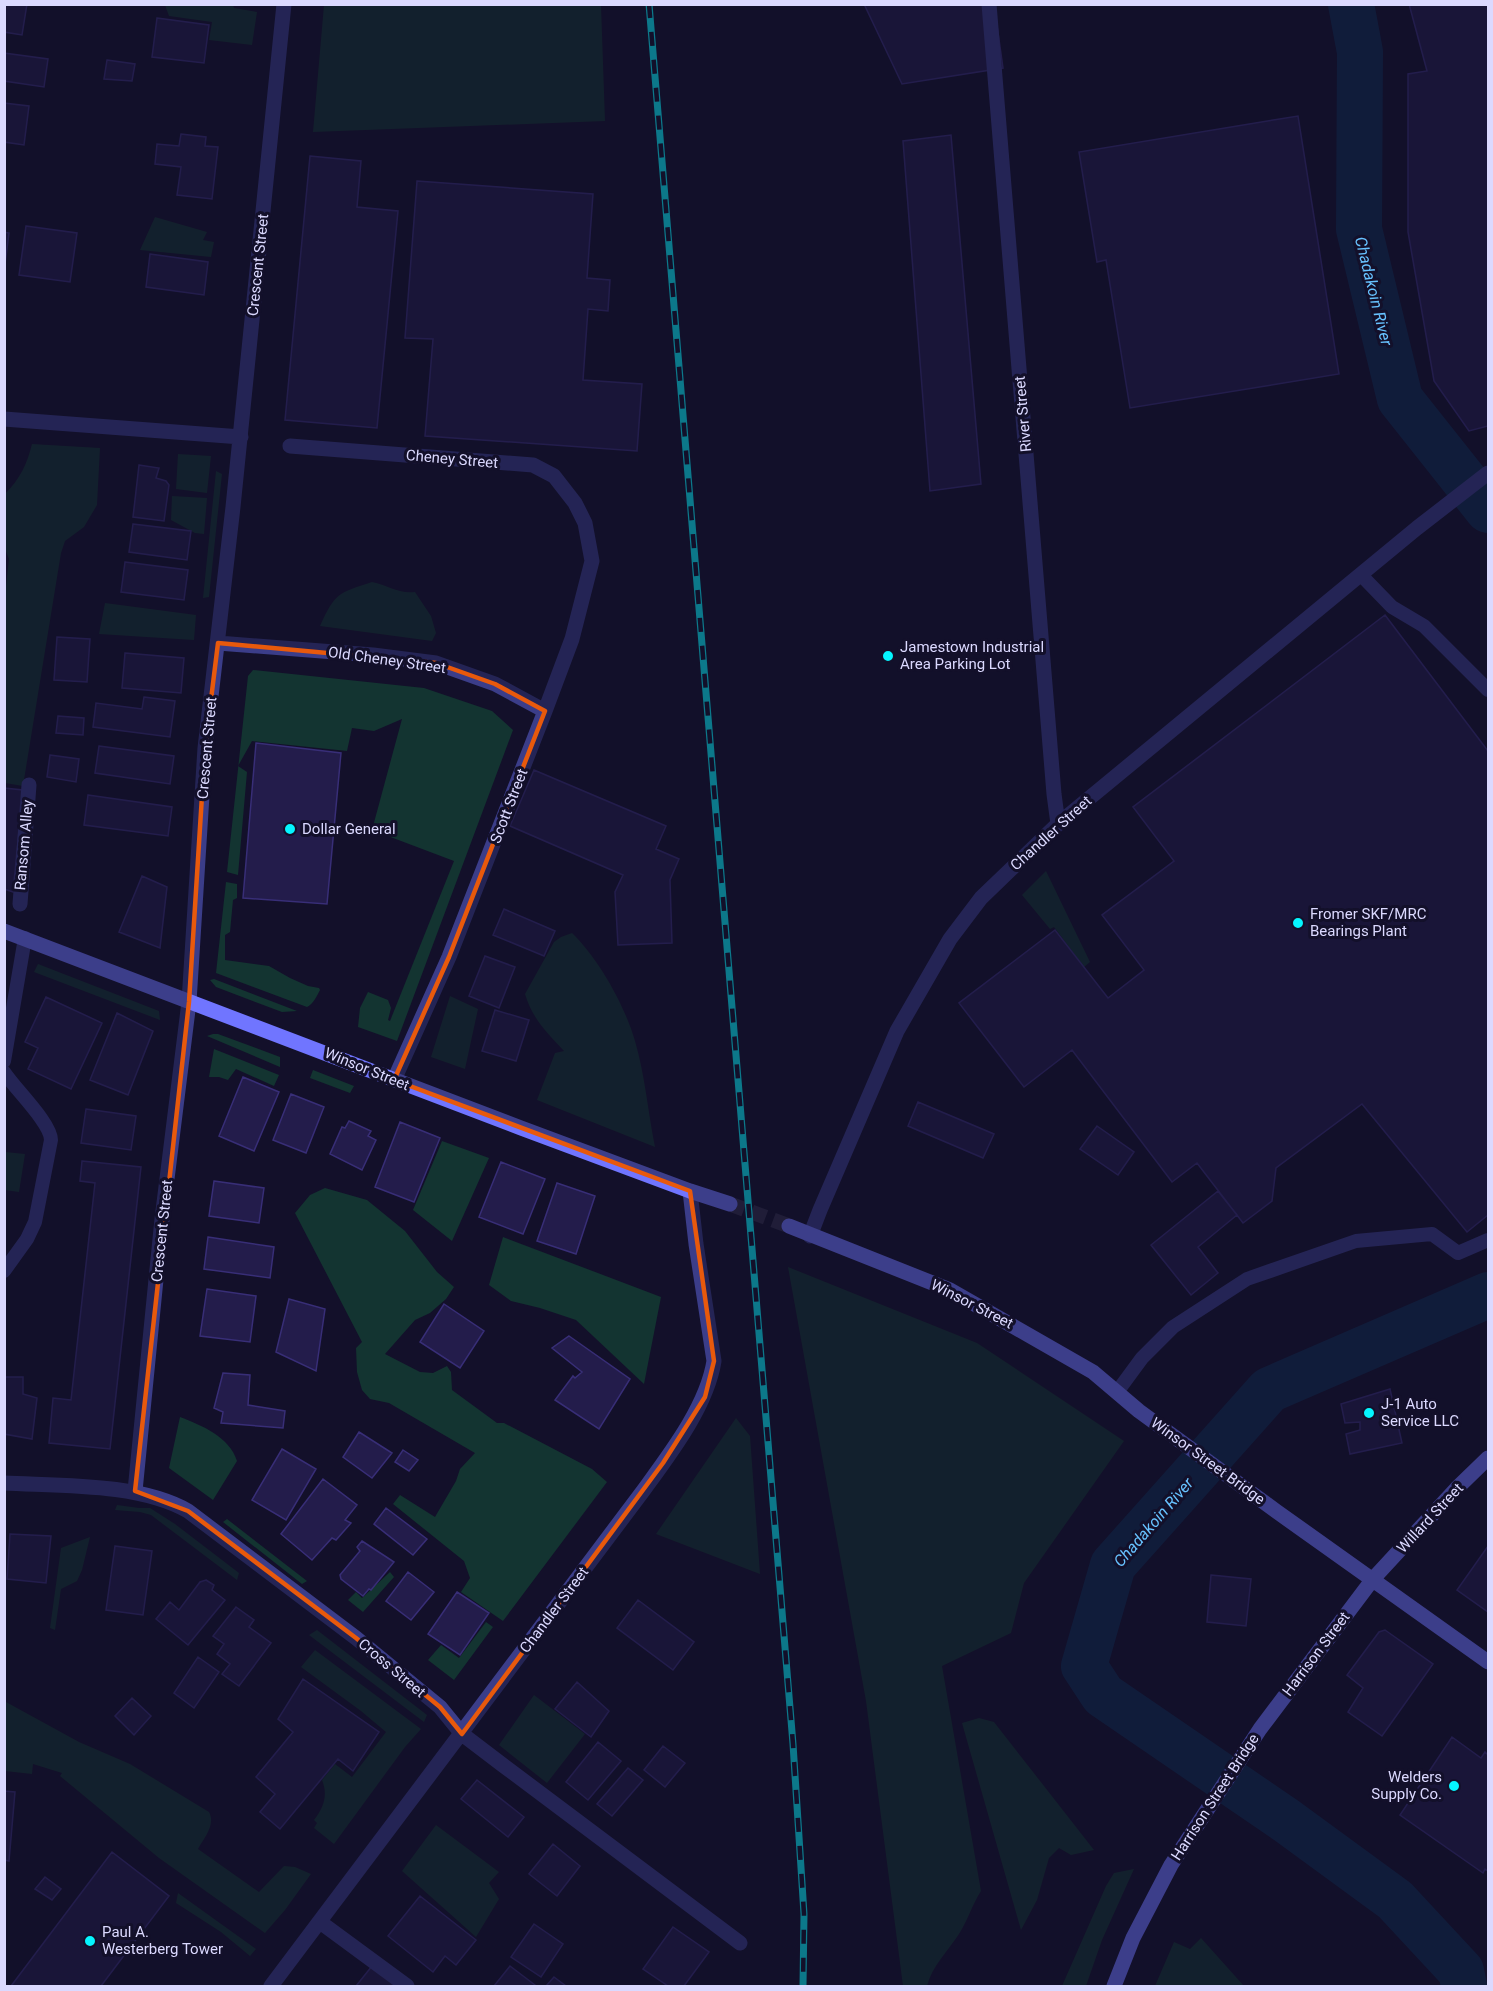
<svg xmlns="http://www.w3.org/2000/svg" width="1493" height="1991" font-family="Roboto,sans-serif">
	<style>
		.green { fill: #133431 }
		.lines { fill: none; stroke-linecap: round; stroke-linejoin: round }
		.river { stroke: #0f2b4f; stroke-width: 46 }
		.building { fill: #231c4b; stroke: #382e77; stroke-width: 1.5 }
		.secondary-tunnel { stroke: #312e4a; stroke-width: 15; stroke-dasharray: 15 8; stroke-linecap: butt }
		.lane { stroke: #3b3d89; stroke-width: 14 }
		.street { stroke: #3b3d89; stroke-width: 15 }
		.secondary { stroke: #7075ff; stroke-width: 15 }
		.rail-casing { stroke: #05f5ff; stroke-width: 7 }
		.rail { stroke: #13102a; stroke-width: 4.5; stroke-dasharray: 14; stroke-linecap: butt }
		.marked { fill: none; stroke: #e8590c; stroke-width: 4.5; stroke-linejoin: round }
		.poi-dot { fill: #05f5ff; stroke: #13102a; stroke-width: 2 }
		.labels { text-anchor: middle; stroke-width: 6; stroke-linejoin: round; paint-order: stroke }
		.street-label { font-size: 15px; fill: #dbd9ff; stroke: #13102a }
		.poi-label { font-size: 15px; fill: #dbd9ff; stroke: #13102a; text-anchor: start }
		.water-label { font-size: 16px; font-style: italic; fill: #67c2ff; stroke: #13102a }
	</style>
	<rect width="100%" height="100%" fill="#13102a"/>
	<path class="green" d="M165,5H233L234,8L257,12L252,45L209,40L212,22L169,16Z
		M324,5H601L605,121L313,132Z
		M155,217L207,232L203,240L214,242L211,257L140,250Z
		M32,444L100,448L97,505L84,527L65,541L61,553L23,786L5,783L4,604L9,559L5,549V494C20,479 27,464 32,444Z
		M178,454L211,456L207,493L176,489Z
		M216,471L222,474L209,597L203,598Z
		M172,496L207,498L204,534L195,533L171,520Z
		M372,582C388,585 398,594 415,592L431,616L436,633L432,641L320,626C335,593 338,593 372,582Z
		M105,603L196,615L194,640L99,634Z
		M253,670L424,688L492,711L513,730L397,1041L358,1027L360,1008L368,992L388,1000L391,1008L388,1020L390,1021L454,861L372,830L402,719L374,731L352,728L347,751L252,741L238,766L247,772L238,875L227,872L248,676Z
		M1046,871L1090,962L1084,967L1054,927L1050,929L1022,895Z
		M226,882L237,884V898L233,900L230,932L225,935V960L269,966L290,978L308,986L319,988L320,990C317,996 313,1004 307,1007L216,973Z
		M572,933C599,959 625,1006 635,1041C645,1075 648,1112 655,1147L537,1100L555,1053L564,1051C547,1033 532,1018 525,994L554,942L561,937Z
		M38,964L159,1011L160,1020L34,972Z
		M214,979L297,1011L282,1012L216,987L210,980Z
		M450,996L478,1009L465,1069L431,1057Z
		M213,1034H218L280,1057V1067L207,1036Z
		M214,1049L279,1075L274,1086L236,1069L228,1080L219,1077H209Z
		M313,1070L354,1086L350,1093L310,1078Z
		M442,1141L489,1158L452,1241L413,1210Z
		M5,1152L25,1154L19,1192L5,1190Z
		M325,1188L367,1200L405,1231L437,1272L454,1287L446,1299L430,1313L415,1320L385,1354L420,1372L433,1373L447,1366L451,1372L452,1390L497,1423H504L592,1469L607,1482L503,1621L461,1592L470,1578L464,1561L393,1504L400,1495L435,1517L456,1481L460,1469L475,1453L389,1403L370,1399L362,1390L357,1372L356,1348L362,1342L295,1213L310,1195Z
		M503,1237L661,1297L644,1384L576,1320L540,1308L511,1301L489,1285Z
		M788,1267L977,1343L1124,1441L1024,1583L1011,1633L942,1666L981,1891C972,1905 968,1920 959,1934C948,1951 932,1966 927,1986H903L866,1701Z
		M180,1417C201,1425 230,1437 237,1461L213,1500L169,1468Z
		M736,1418L750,1436L760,1574L656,1534Z
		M117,1505L139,1508H150L175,1524L239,1573L237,1580L151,1515L140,1512L115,1510Z
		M227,1519L307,1581L302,1584L223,1522Z
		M90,1537L82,1570L77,1581L61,1589L55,1630L50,1628L61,1548Z
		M390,1572L394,1577L363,1612L348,1600L356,1592L362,1598Z
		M486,1622L493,1627L454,1680L428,1660L441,1645L459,1658Z
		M317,1630L427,1715L424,1722L309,1635Z
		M315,1650L421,1729L405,1747L334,1844L314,1828L317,1823L314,1820C324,1807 328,1795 322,1780L335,1764L352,1777L386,1732L361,1711L301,1667Z
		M534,1695L585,1734L547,1783L499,1745Z
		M6,1702L79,1742L130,1764L209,1812C216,1825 204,1838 198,1849L259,1892L284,1866L295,1867L311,1874L285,1910L265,1933L159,1858L60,1776L62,1773L33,1764L32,1774L5,1771Z
		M979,1718L994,1722L1094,1850L1071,1855L1059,1848L1049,1858L1037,1900L1021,1930L962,1723Z
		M436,1825L499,1872L489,1883L499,1899L476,1937L402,1871Z
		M1134,1869L1102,1940L1086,1986H1062L1106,1886L1114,1873Z
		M178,1893L256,1949L250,1956L221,1932L176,1903Z
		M1201,1938L1244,1986H1155L1174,1942L1190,1949Z"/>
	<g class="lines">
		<path class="river" d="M1351,4L1360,52L1359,229L1400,399L1488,510
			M1464,1986L1461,1971L1395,1900L1287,1821L1103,1695L1084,1666L1113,1565L1269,1390L1488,1295"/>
	</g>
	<path class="building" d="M4,4H27L22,35L4,32Z
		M864,4H994L1003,68L902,84Z
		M1409,4H1488V426L1469,431L1434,381L1408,232V74L1427,71Z
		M157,18L209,25L204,63L152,57Z
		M4,53L48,59L44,87L4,81Z
		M107,60L135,64L132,81L104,79Z
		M4,103L29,106L24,145L4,142Z
		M1298,116L1339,374L1130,408L1106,260L1097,262L1079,152Z
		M181,134L206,137L205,146L218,147L212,199L177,195L181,167L155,164L157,144L179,146Z
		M951,135L981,484L930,491L903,141Z
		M310,156L361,161L357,207L398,211L377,428L285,420Z
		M417,181L593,194L587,278L610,280L608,311L588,309L583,380L642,384L637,451L425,436L433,339L405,338Z
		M26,226L77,233L70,282L19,275Z
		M4,232L9,233L4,272Z
		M150,254L208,262L204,295L146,287Z
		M139,465L159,468L156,478L166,481L169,485L164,521L133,517Z
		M133,524L191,531L187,560L129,552Z
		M125,562L188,570L184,600L121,592Z
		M1385,615L1488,751V1215L1467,1232L1362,1104L1276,1168L1272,1201L1243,1223L1197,1163L1172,1182L1072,1050L1024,1087L959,1003L1055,930L1108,998L1144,970L1102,915L1174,861L1133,807Z
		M57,637L90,639L87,682L54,680Z
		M125,653L184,658L181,693L122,688Z
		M144,697L175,701L170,737L93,727L96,703L142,709Z
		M58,716L84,718L83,735L56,733Z
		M256,743L341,753L327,904L243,898Z
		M99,746L174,756L170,784L95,773Z
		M50,755L79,759L76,782L47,777Z
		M534,770L666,826L656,849L679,859L670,880L672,943L618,945L615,892L623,875L510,826Z
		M4,788L23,790L13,892L4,889Z
		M88,795L172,807L168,836L84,825Z
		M142,876L167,887L160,948L119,932Z
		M504,909L555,931L544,956L493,935Z
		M485,956L515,967L499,1008L469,996Z
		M46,997L102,1023L71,1089L28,1069L38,1048L25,1042Z
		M495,1010L529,1020L516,1061L482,1051Z
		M117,1013L153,1031L128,1095L90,1080Z
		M243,1077L279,1092L254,1151L219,1136Z
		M291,1094L324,1107L306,1153L273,1140Z
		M918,1102L994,1134L983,1158L908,1126Z
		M86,1109L136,1116L131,1150L81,1143Z
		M349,1121L371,1131L368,1136L376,1140L362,1170L330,1154L342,1127L345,1128Z
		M400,1122L440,1138L414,1202L375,1187Z
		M1097,1126L1134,1152L1118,1175L1080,1149Z
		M82,1161L141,1167L110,1449L49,1443L53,1398L71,1400L95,1183L80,1181Z
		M501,1162L545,1179L523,1234L479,1217Z
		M214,1181L264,1188L259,1223L209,1216Z
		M557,1183L595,1196L576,1254L537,1241Z
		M1218,1191L1237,1215L1198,1247L1218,1273L1191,1295L1151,1245Z
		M208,1237L274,1247L270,1278L204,1269Z
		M207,1289L256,1296L250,1342L200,1336Z
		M289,1299L325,1309L316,1371L276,1352Z
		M444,1304L484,1331L460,1368L420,1342Z
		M569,1336L630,1379L599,1429L555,1400L573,1376L575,1378L582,1372L552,1348Z
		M223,1373L250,1375L248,1405L285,1411L283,1428L221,1423L223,1412L214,1408Z
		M4,1377H23V1394L37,1398L32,1439L4,1434Z
		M1390,1389L1402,1443L1350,1454L1346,1434L1360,1430V1422L1345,1423L1341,1404Z
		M359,1432L392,1453L372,1478L343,1457Z
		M282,1449L316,1469L286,1520L252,1500Z
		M403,1450L418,1460L409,1471L395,1462Z
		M323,1479L357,1505L345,1520L351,1523L336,1540L332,1538L312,1560L281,1534Z
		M386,1508L427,1539L413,1555L374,1524Z
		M10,1534L51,1536L46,1583L7,1579Z
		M362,1541L394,1562L371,1590L369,1589L363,1596L341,1579L340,1575L360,1551L357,1547Z
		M115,1546L152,1551L143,1615L106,1610Z
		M1488,1546V1612L1457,1590Z
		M408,1572L434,1592L411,1620L386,1601Z
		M1211,1575L1251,1579L1246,1626L1207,1622Z
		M206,1580L214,1585L212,1590L225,1600L188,1645L156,1619L170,1602L179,1610L200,1582Z
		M457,1592L489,1613L460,1655L428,1634Z
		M638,1600L694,1642L673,1670L617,1628Z
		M236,1607L254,1620L249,1627L271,1643L239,1686L222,1674L230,1664L217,1654L224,1644L213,1636Z
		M1385,1630L1433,1664L1382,1736L1348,1712L1363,1688L1347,1675L1379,1632Z
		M198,1657L219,1672L194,1708L174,1693Z
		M303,1679L379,1732L353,1771L338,1759L280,1829L260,1812L275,1794L256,1777L293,1732L278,1719Z
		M577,1682L609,1711L591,1737L555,1709Z
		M132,1698L151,1716L134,1735L115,1716Z
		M1452,1737L1481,1758L1485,1752L1488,1755V1871L1485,1869L1483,1873L1400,1815Z
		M598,1742L621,1761L588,1800L566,1782Z
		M663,1746L685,1763L665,1787L644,1770Z
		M628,1768L643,1780L612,1816L597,1804Z
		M477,1780L524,1817L508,1837L461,1799Z
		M4,1791L15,1792L9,1861L4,1860Z
		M553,1844L580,1866L557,1896L529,1874Z
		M112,1852L169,1896L101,1986H11Z
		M45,1877L61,1889L52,1900L35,1889Z
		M420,1896L476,1940L456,1965L445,1956L433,1972L388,1936Z
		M534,1924L563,1944L541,1977L511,1957Z
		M673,1927L709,1952L684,1986H668L643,1969Z
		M372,1966L399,1986H356Z
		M510,1966L535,1985L534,1986H494Z
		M554,1977L566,1986H546Z"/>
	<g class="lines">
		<path class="secondary-tunnel" d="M730,1204L789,1226"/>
		<path class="lane" d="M1361,575L1392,607L1424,626L1488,690
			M4,1061L25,938
			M4,1072C15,1089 51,1123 51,1140L35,1222L27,1239L4,1271
			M1117,1392L1142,1358L1173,1327L1247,1279L1356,1241L1432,1234L1458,1253L1488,1240"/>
		<path class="street" d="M989,4L1054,794L1058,824
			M4,419L241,437
			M290,446L533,465L554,476L575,503L585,523L592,561L572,639L545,711L449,957L394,1080
			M218,643L373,655L436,663L495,684L545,711
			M20,904L29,785
			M810,1236L820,1210L897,1031L950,939L981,898L1058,824L1417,528L1488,473
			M4,1483C61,1486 139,1483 188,1511L356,1638L440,1707L462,1734L504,1766L740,1943
			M135,1491L162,1219L189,1002L205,748L233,507L284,4
			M320,1922L407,1986
			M271,1986L643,1491C670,1454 707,1406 714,1361L696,1244L690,1191"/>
		<path class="secondary" d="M4,931L521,1128L690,1191L730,1204
			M789,1226L950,1290L1093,1372L1139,1411L1276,1511L1488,1662
			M1114,1986L1133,1938L1171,1865L1260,1729L1373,1579L1456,1489L1488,1458"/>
		<g class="rail-casing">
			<path id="rail" d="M649,4L793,1744L804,1914L803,1986"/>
		</g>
		<use href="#rail" class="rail"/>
	</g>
	<path d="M0 0H1493V1991H0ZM218,643L436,663L495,684L545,711L449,957L394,1080L690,1191L714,1361L705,1397L663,1463L462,1734L440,1707L356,1638L188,1511L135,1491L189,1002L205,748Z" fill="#13102a" fill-opacity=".55" fill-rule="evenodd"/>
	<path class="marked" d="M218,643L436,663L495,684L545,711L449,957L394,1080L690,1191L714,1361L705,1397L663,1463L462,1734L440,1707L356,1638L188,1511L135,1491L189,1002L205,748Z"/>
	<g class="poi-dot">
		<circle cx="888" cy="656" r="6"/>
		<circle cx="290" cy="829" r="6"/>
		<circle cx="1298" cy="923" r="6"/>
		<circle cx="1369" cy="1413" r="6"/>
		<circle cx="1454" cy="1786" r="6"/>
		<circle cx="90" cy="1941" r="6"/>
	</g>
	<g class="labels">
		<g class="street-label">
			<text transform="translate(258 265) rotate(-84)" y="5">Crescent Street</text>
			<text transform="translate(1023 414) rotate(-95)" y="5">River Street</text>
			<text transform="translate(452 459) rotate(5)" y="5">Cheney Street</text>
			<text transform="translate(387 660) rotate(8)" y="5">Old Cheney Street</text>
			<text transform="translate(207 748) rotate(-85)" y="5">Crescent Street</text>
			<text transform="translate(509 806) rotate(-69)" y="5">Scott Street</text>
			<text transform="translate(1051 833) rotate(-42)" y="5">Chandler Street</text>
			<text transform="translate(24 845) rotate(-85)" y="5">Ransom Alley</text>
			<text transform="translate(367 1069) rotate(22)" y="5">Winsor Street</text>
			<text transform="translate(162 1231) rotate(-84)" y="5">Crescent Street</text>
			<text transform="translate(972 1304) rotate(27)" y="5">Winsor Street</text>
			<text transform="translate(1208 1461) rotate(36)" y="5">Winsor Street Bridge</text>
			<text transform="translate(1430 1518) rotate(-47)" y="5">Willard Street</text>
			<text transform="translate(554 1610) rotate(-53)" y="5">Chandler Street</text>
			<text transform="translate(1316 1654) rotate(-53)" y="5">Harrison Street</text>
			<text transform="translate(392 1668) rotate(40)" y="5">Cross Street</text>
			<text transform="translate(1215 1797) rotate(-57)" y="5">Harrison Street Bridge</text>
		</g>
		<g class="poi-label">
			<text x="900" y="652">Jamestown Industrial<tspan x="900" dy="17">Area Parking Lot</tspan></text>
			<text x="302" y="834">Dollar General</text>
			<text x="1310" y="919">Fromer SKF/MRC<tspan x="1310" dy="17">Bearings Plant</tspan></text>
			<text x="1381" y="1409">J-1 Auto<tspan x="1381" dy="17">Service LLC</tspan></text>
			<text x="1442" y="1782" text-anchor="end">Welders<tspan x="1442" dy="17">Supply Co.</tspan></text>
			<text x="102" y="1937">Paul A.<tspan x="102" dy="17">Westerberg Tower</tspan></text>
		</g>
		<g class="water-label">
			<text transform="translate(1374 291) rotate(76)" y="6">Chadakoin River</text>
			<text transform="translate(1153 1522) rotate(-49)" y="6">Chadakoin River</text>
		</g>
	</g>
	<rect width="1493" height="1991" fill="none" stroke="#dbd9ff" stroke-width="12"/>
</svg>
